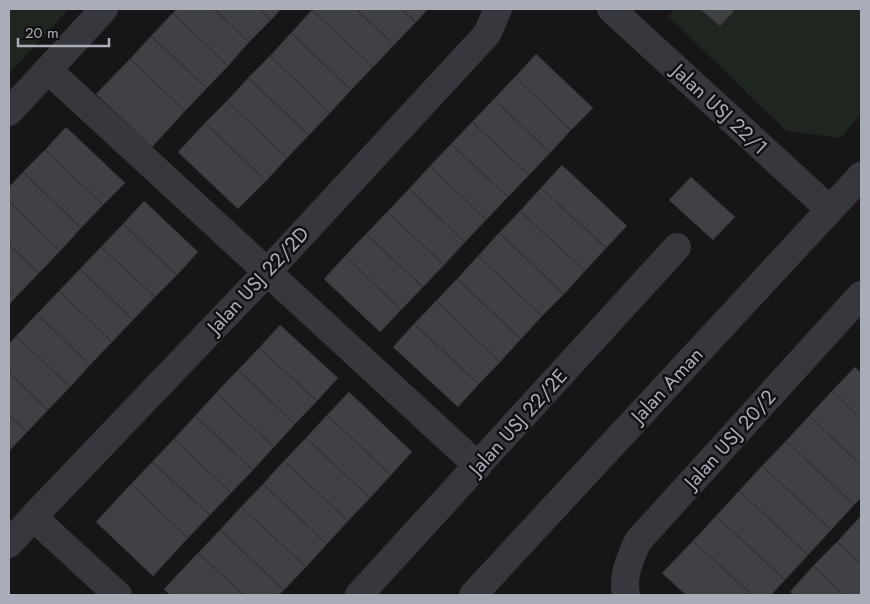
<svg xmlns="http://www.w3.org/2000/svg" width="870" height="604" font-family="Jost,sans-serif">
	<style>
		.green { fill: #1e261f }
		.building { fill: #404145; stroke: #303034 }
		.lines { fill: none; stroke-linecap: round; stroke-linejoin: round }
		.minor { stroke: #37383d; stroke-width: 28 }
		.labels { text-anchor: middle; stroke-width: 5; stroke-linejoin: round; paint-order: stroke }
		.street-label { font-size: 20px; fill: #a8adb8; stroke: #111113 }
	</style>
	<rect width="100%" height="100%" fill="#161618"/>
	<path class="green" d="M9,9H69L9,74Z
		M675,9H861V115L840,138L786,131L668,16Z"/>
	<path class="building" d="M177,9H214L249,42L228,66L173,13Z
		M214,9H259L271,20L249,42Z
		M259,9H281L271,20Z
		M313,9H356L394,45L373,67L312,10Z
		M356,9H401L416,22L394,45Z
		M401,9H428L416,22Z
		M702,9H731L734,11L720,26L701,10Z
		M312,10L373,67L351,90L291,33Z
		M173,13L228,66L207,88L151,36Z
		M291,33L351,90L330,113L270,56Z
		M151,36L207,88L185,111L130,59Z
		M536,54L593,108L571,130L515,77Z
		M270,56L330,113L309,135L248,78Z
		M130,59L185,111L152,147L96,94Z
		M515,77L571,130L550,153L494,99Z
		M248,78L309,135L287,158L227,101Z
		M494,99L550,153L529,175L472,122Z
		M227,101L287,158L266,181L205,123Z
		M472,122L529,175L508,197L451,144Z
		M205,123L266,181L238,209L178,152Z
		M66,127L125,183L103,205L45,150Z
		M451,144L508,197L486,220L430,166Z
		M45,150L103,205L81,228L23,172Z
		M562,165L627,226L606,248L541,188Z
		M430,166L486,220L465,242L409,189Z
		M23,172L81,228L60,251L9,201V187Z
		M691,177L735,217L713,240L669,200Z
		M541,188L606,248L585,271L520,211Z
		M409,189L465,242L444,265L387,212Z
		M9,201L60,251L39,273L9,245Z
		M144,201L198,252L177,275L123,224Z
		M520,211L585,271L564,294L499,233Z
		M387,212L444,265L423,287L366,234Z
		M123,224L177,275L155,297L101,247Z
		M499,233L564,294L542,316L478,256Z
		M366,234L423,287L401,310L345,256Z
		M9,245L39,273L17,296L9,288Z
		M101,247L155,297L133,320L80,269Z
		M345,256L401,310L380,332L324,279Z
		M478,256L542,316L521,339L457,279Z
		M80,269L133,320L112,342L59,291Z
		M457,279L521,339L500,362L436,301Z
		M9,288L17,296L9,305Z
		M59,291L112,342L90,365L37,314Z
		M436,301L500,362L479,384L414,324Z
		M37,314L90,365L70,387L16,336Z
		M414,324L479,384L458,407L393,347Z
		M280,325L338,378L317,401L259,348Z
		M16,336L70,387L48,410L9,373V344Z
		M259,348L317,401L295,424L238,370Z
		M855,367L861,373V419L832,391Z
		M238,370L295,424L274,447L216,393Z
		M9,373L48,410L27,432L9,415Z
		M832,391L861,419V465L809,416Z
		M349,392L412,452L391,475L327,415Z
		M216,393L274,447L253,470L195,416Z
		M9,415L27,432L9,451Z
		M327,415L391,475L370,498L306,438Z
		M195,416L253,470L231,493L174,439Z
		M809,416L861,465V498L854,505L786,441Z
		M306,438L370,498L348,521L284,461Z
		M174,439L231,493L210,515L152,462Z
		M786,441L854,505L831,530L762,466Z
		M284,461L348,521L327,544L263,484Z
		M152,462L210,515L188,538L131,484Z
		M762,466L831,530L808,555L739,491Z
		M131,484L188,538L153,576L96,522Z
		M263,484L327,544L306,567L241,507Z
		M739,491L808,555L785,580L716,516Z
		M241,507L306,567L284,590L220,530Z
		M716,516L785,580L771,595H752L693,541Z
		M861,516V564L837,542Z
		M220,530L284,590L278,595H244L198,553Z
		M693,541L752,595H686L662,573Z
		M837,542L861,564V595H844L813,566Z
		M198,553L244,595H170L164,589Z
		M813,566L844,595H794L790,592Z"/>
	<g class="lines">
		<path class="minor" d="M611,9L829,209
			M48,70L478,466
			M9,112L104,9
			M33,517L118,595
			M9,544L33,517L268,271L487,34L498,9
			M359,595L677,247
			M473,595L861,176
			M626,595C622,576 630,559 638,541L861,295"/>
	</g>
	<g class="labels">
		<g class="street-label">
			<text transform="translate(720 109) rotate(43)" y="7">Jalan USJ 22/1</text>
			<text transform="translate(258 280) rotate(-47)" y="7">Jalan USJ 22/2D</text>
			<text transform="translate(667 385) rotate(-47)" y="7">Jalan Aman</text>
			<text transform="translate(518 422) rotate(-48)" y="7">Jalan USJ 22/2E</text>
			<text transform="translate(730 439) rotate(-48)" y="7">Jalan USJ 20/2</text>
		</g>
	</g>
	<rect width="870" height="604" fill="none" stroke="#a8adb8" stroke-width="20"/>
	<path d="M18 38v8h91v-8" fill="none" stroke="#a8adb8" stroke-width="2.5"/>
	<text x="25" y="38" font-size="15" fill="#a8adb8" stroke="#111113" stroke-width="4" paint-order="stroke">20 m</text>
</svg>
